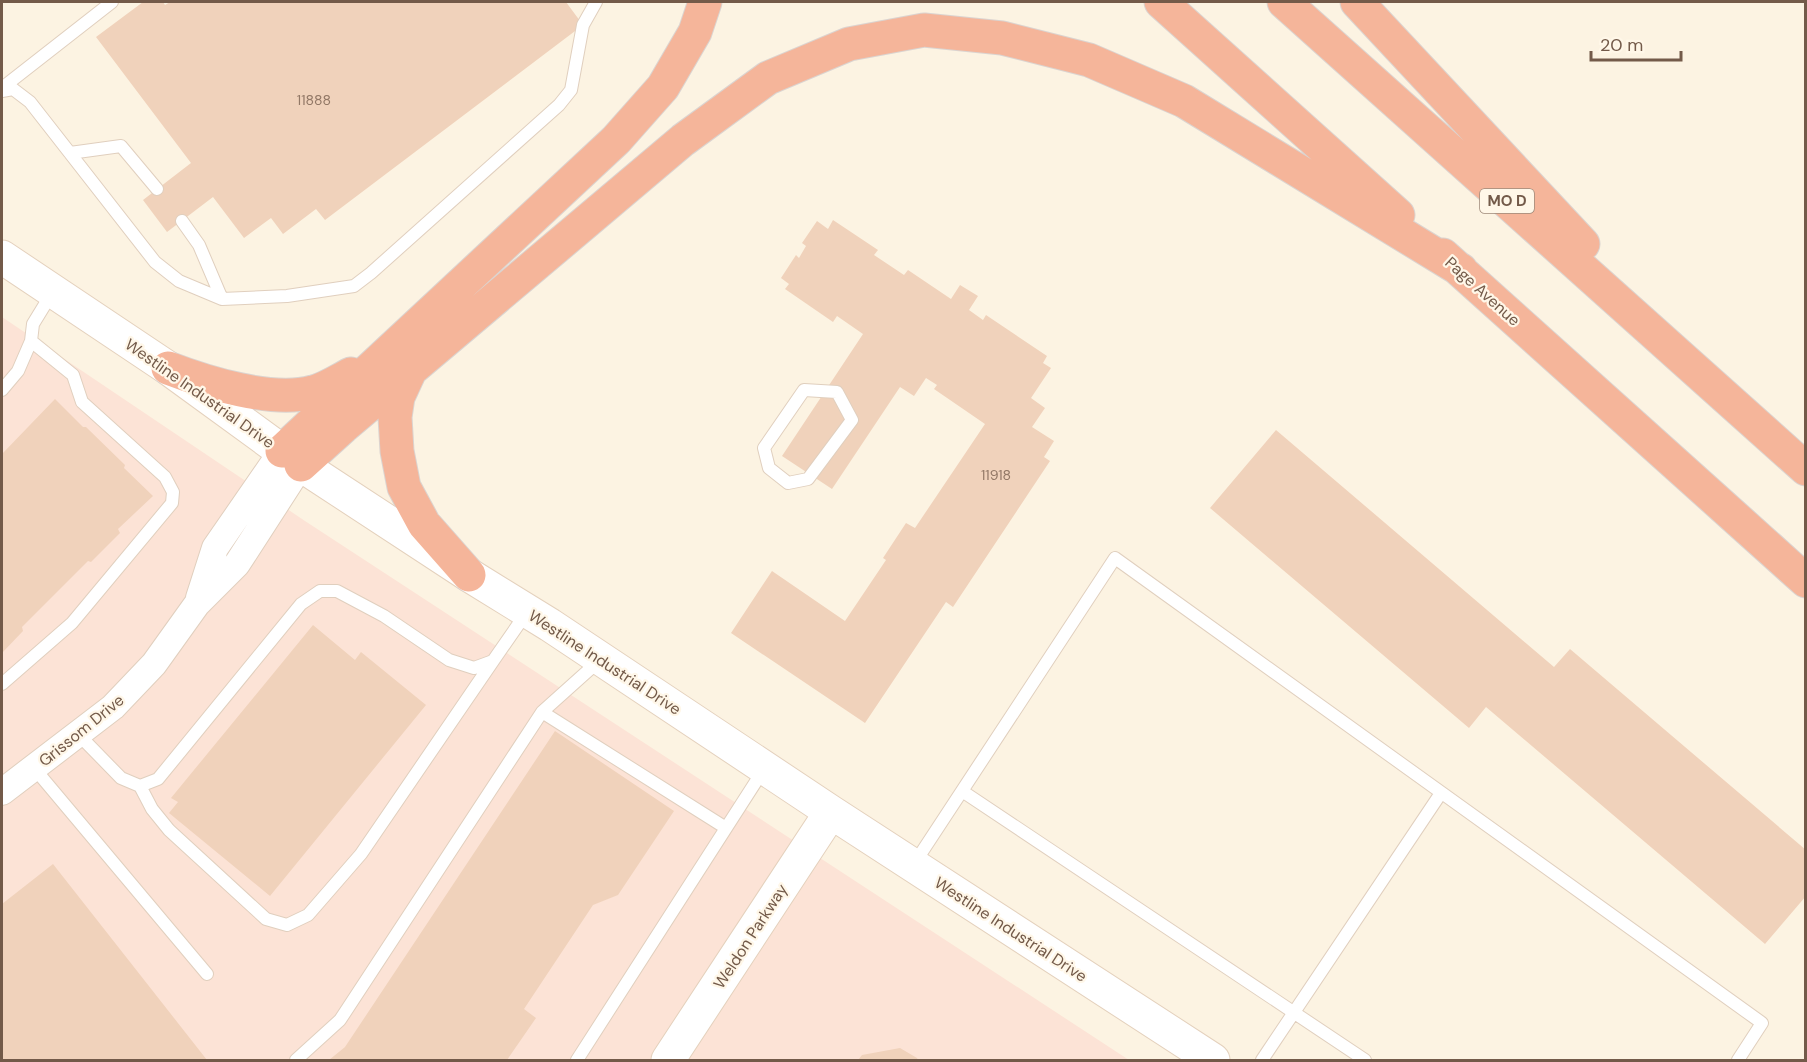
<svg xmlns="http://www.w3.org/2000/svg" width="1807" height="1062" font-family="'DM Sans',sans-serif">
	<style>
		.commercial { fill: #fce3d6 }
		.building { fill: #f0d2bb }
		.lines { fill: none; stroke-linecap: round; stroke-linejoin: round }
		.lane-casing { stroke: #e0cfbe; stroke-width: 14 }
		.street-casing { stroke: #e0cfbe; stroke-width: 28 }
		.secondary-casing { stroke: #e4d1bd; stroke-width: 35 }
		.highway-casing { stroke: #dbd4d0; stroke-width: 35 }
		.lane { stroke: #fff; stroke-width: 12 }
		.street { stroke: #fff; stroke-width: 26 }
		.secondary { stroke: #fff; stroke-width: 33 }
		.highway { stroke: #f5b59a; stroke-width: 33 }
		.labels { text-anchor: middle; stroke-width: 4.5; stroke-linejoin: round; paint-order: stroke }
		.number-label { font-size: 14px; fill: #927866 }
		.shield { fill: #fff7e8; stroke: #9d8979; stroke-width: 1.5 }
		.shield-label { font-size: 15px; font-weight: bold; fill: #735a49 }
		.street-label { font-size: 16px; fill: #735a49; stroke: #fff7e8 }
	</style>
	<rect width="100%" height="100%" fill="#fcf3e2"/>
	<path class="commercial" d="M2,317L305,521L1129,1060H2Z"/>
	<path class="building" d="M143,2H163L165,5L170,2H566L583,25L325,220L316,209L283,234L271,218L244,238L213,197L167,232L143,200L191,163L96,37Z
		M833,220L878,250L874,255L904,275L908,270L951,299L960,285L978,296L969,310L983,320L986,315L1047,356L1043,363L1051,368L1031,398L1045,408L1032,427L1054,441L1044,457L1050,461L953,607L946,602L865,723L731,633L772,571L845,621L886,560L883,558L906,523L915,528L985,424L934,389L937,385L926,378L914,396L900,387L832,489L782,456L863,334L837,316L833,322L785,289L789,284L781,278L796,255L799,258L806,246L802,243L817,221L828,229Z
		M55,399L83,427H86L125,465L124,468L153,496L118,529L120,533L91,562L88,561L22,627L23,631L2,653V454Z
		M1276,430L1554,667L1570,649L1806,850V896L1765,944L1486,707L1469,728L1210,508Z
		M313,625L355,660L361,652L426,705L270,896L169,813L178,802L171,798Z
		M555,731L674,811L618,895L593,905L524,1009L536,1018L507,1060H329L345,1047Z
		M53,864L207,1060H2V904Z
		M900,1048L917,1058L918,1060H858L862,1055Z"/>
	<g class="lines">
		<g class="lane-casing">
			<path id="lane" d="M2,88L112,2
				M2,91L13,89L30,102L155,262L179,281L222,299L287,296L354,286L371,273L559,105L571,90L583,25L596,2
				M70,153L121,146L157,189
				M182,221L199,245L222,299
				M2,390L18,371L31,341L33,324L52,293
				M804,390L837,392L852,420L808,479L788,483L769,468L764,448Z
				M2,684L72,623L172,503L173,492L165,477L82,402L73,375L31,341
				M542,712L726,828
				M78,734L121,778L140,786L158,779L301,604L320,591H337L384,616L449,660L474,668L493,661L527,612
				M34,768L207,974
				M140,786L152,809L169,830L266,919L287,925L308,915L361,854L493,661
				M962,791L1365,1060
				M914,864L1115,558L1762,1023L1738,1060
				M296,1060L340,1020L542,712L600,660
				M577,1060L764,769
				M1262,1060L1441,793"/>
		</g>
		<g class="street-casing">
			<path id="street" d="M199,598L215,548L282,451
				M2,792L113,707L154,664L197,604L237,564L301,465"/>
		</g>
		<g class="secondary-casing">
			<path id="secondary" d="M2,257L168,368L301,465L469,575L550,625L831,812L1213,1060
				M668,1060L831,812"/>
		</g>
		<g class="highway-casing">
			<path id="highway" d="M1161,2L1398,215
				M1284,2L1806,469
				M1357,2L1583,244
				M1443,255L1806,581
				M168,368C207,383 272,403 313,392C326,389 339,380 351,374
				M410,371L398,397L395,417L397,451L404,487L424,524L469,575
				M282,451L616,140L663,87L695,32L705,2
				M301,465L343,427L683,140L768,78L849,44L924,30L1002,38L1089,60L1184,101L1461,270"/>
		</g>
		<use href="#lane" class="lane"/>
		<use href="#street" class="street"/>
		<use href="#secondary" class="secondary"/>
		<use href="#highway" class="highway"/>
	</g>
	<g class="labels">
		<g class="number-label">
			<text x="314" y="105">11888</text>
			<text x="996" y="480">11918</text>
		</g>
		<rect class="shield" x="1480" y="189" width="54" height="24" rx="4.5"/>
		<g class="shield-label">
			<text x="1507" y="206">MO D</text>
		</g>
		<g class="street-label">
			<text transform="translate(1483 291) rotate(42)" y="6">Page Avenue</text>
			<text transform="translate(200 393) rotate(35)" y="6">Westline Industrial Drive</text>
			<text transform="translate(605 662) rotate(33)" y="6">Westline Industrial Drive</text>
			<text transform="translate(81 730) rotate(-39)" y="6">Grissom Drive</text>
			<text transform="translate(1011 929) rotate(33)" y="6">Westline Industrial Drive</text>
			<text transform="translate(750 936) rotate(-57)" y="6">Weldon Parkway</text>
		</g>
	</g>
	<rect width="1807" height="1062" fill="none" stroke="#735a49" stroke-width="6"/>
	<path d="M1591 51v9h90v-9" fill="none" stroke="#735a49" stroke-width="3"/>
	<text x="1600" y="51" font-size="18" fill="#735a49" stroke="#fff7e8" stroke-width="4.5" paint-order="stroke">20 m</text>
</svg>
